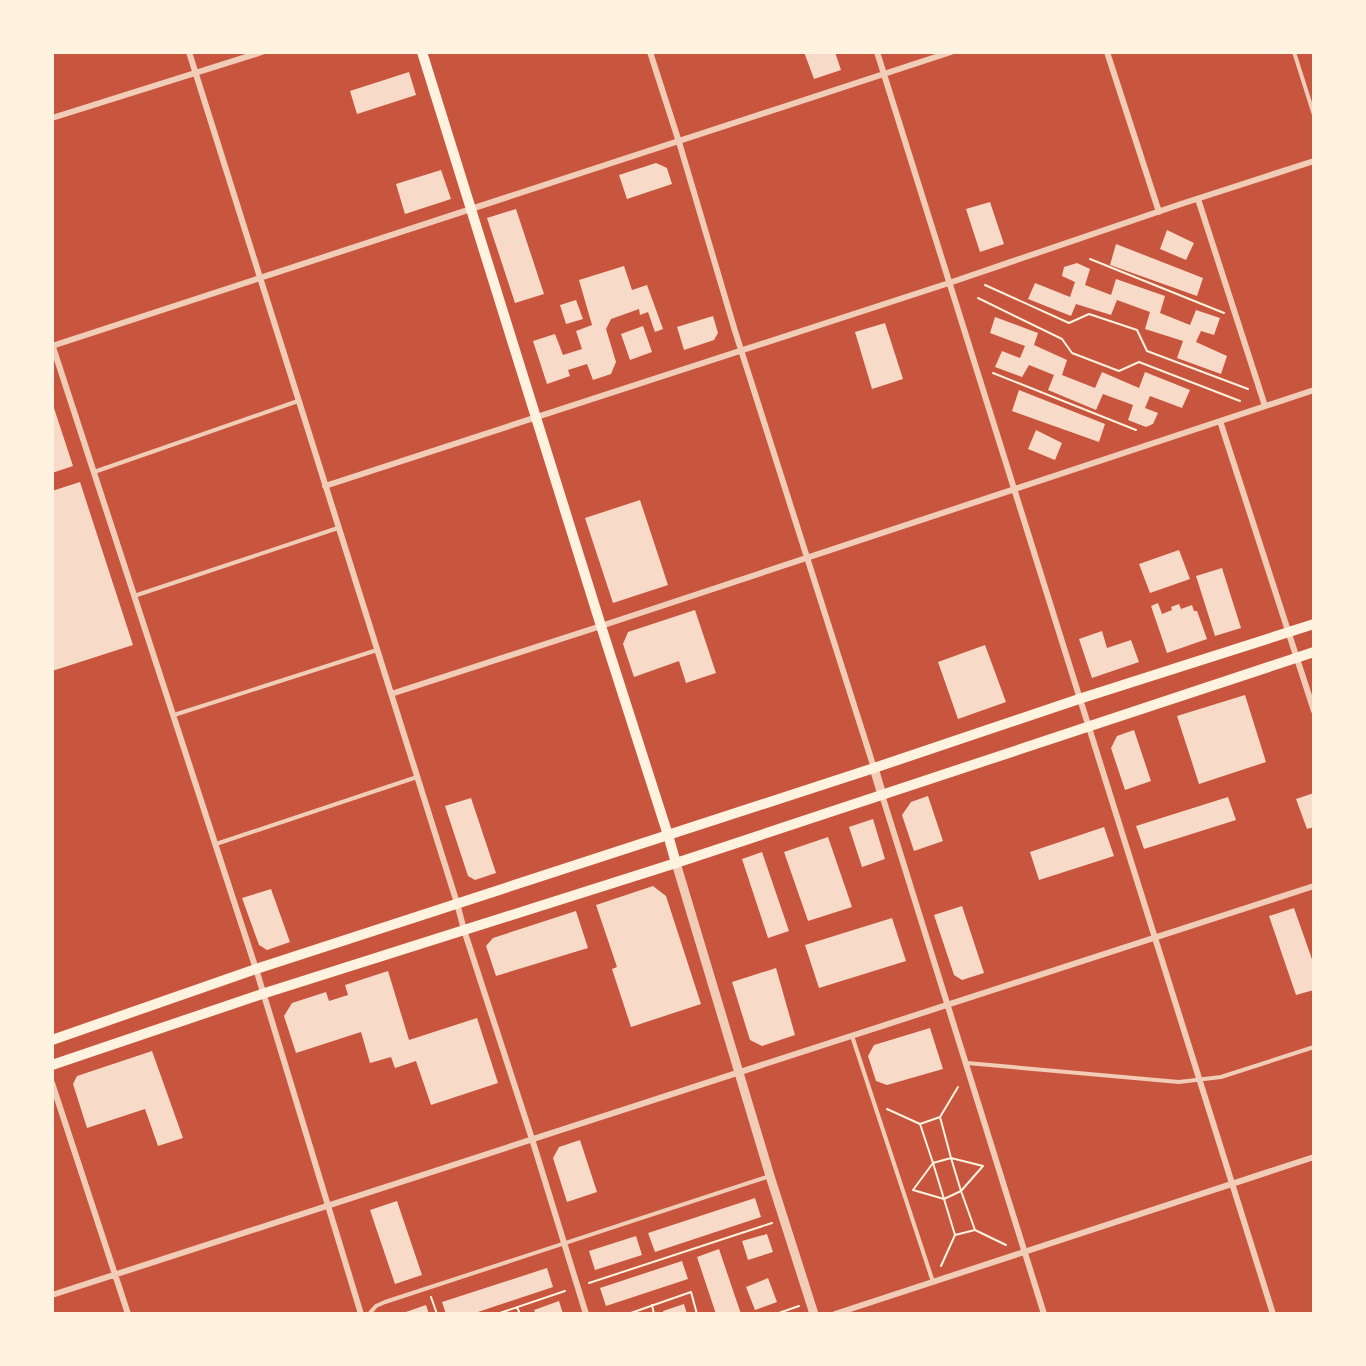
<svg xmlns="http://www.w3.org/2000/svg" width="1366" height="1366" font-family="'Noto Sans',sans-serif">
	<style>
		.building { fill: #f7dbc8 }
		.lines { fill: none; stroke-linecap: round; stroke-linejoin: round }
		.path { stroke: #fff3e0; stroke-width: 2 }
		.service { stroke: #f1ccb7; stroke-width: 4 }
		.minor { stroke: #f1ccb7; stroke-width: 6 }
		.tertiary { stroke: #f1ccb7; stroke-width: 9 }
		.secondary { stroke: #fff3e0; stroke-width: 10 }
		.primary { stroke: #fff3e0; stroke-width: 10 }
	</style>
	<rect width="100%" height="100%" fill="#c8553d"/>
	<path class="building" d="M804,52H835L841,70L814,79Z
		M409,72L416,95L357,114L350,91Z
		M656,163L667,168L672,184L627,199L619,175Z
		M441,170L451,199L405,214L396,184Z
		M990,202L1004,244L980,252L966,209Z
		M516,209L544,294L515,303L487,218Z
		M1167,230L1194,243L1186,260L1160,249Z
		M1116,244L1203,278L1197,296L1110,265Z
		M1077,263L1090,269L1085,285L1111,295L1116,279L1165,296L1160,313L1190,325L1196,310L1220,318L1214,335L1201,331L1196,342L1227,356L1221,374L1177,358L1183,341L1145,329L1150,312L1117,300L1111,315L1076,304L1071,316L1028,299L1035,283L1070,297L1075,282L1062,276L1064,267Z
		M624,266L632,290L647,285L663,329L655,332L648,312L640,315L639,309L611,319L606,329L616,362L611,374L593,380L587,364L568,370L570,376L547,384L533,341L555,334L563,355L582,349L576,331L592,325L579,280Z
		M576,300L583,319L566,324L560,305Z
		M713,316L718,333L714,340L684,350L677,327Z
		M995,317L1038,333L1034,345L1067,360L1062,375L1095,388L1102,372L1139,388L1145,372L1190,390L1182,408L1150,396L1145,408L1158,413L1153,424L1146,427L1128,420L1133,405L1103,394L1096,410L1048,390L1054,375L1029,365L1022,377L995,367L1002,351L1020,358L1025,346L990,333Z
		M885,323L903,379L872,389L855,332Z
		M643,326L652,352L630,360L621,334Z
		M1019,390L1105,424L1099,442L1012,411Z
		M52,402L73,466L52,473Z
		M1036,430L1062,443L1055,460L1028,449Z
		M80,482L133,645L52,671V491Z
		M640,500L668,585L613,603L585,518Z
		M1179,550L1190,579L1150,593L1139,564Z
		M1222,568L1241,628L1215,636L1196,576Z
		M1158,603L1162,614L1172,610L1171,607L1179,604L1181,609L1192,605L1194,611H1197L1207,639L1167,653L1151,606Z
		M695,610L716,673L686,683L679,661L634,677L623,644L628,632Z
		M1102,631L1107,648L1131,640L1139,662L1092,678L1079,639Z
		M985,645L1006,702L958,719L938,662Z
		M1245,695L1266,762L1199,784L1177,716Z
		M1134,730L1151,781L1125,790L1111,748L1117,736Z
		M1314,793V827L1307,829L1296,799Z
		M928,796L943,841L914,851L902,815L911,802Z
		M1228,797L1236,820L1144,849L1136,826Z
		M471,798L496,873L475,880L468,876L445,806Z
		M873,819L885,859L862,867L849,827Z
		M1104,827L1114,856L1039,880L1030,852Z
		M828,837L852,907L808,921L784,852Z
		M762,852L789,931L768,938L742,859Z
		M653,886L666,896L701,1004L631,1027L612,969L617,967L596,905Z
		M271,889L290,942L267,950L259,945L242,898Z
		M962,906L984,973L962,980L954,975L934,915Z
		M1294,908L1314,965V990L1296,995L1269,916Z
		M576,911L588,948L496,976L486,946L493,938Z
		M892,918L906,961L819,988L805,945Z
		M776,968L795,1035L762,1046L750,1040L732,982Z
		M388,971L409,1040L477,1018L498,1083L431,1105L416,1061L395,1068L391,1057L370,1063L361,1032L296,1053L284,1016L292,1003L326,992L329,1001L348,995L345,985Z
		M930,1028L943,1069L887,1085L876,1081L868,1056L874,1045Z
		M152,1051L183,1138L158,1146L145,1109L87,1128L73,1084L77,1076Z
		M580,1140L597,1192L567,1202L553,1158L559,1147Z
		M755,1198L761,1217L655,1252L648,1233Z
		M397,1201L422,1275L395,1284L370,1210Z
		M767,1234L773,1252L748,1260L742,1241Z
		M636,1236L642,1255L595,1270L589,1251Z
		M719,1249L741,1314H716L697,1257Z
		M682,1261L688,1279L606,1306L600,1288Z
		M547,1268L553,1287L472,1314H446L442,1302Z
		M768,1278L777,1302L755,1310L746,1287Z
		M559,1301L563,1314H536L534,1310Z
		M684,1304L687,1314H664L663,1311Z
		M426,1305L429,1314H403V1313Z"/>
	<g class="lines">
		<path class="path" d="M1090,259L1224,313
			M985,285L1069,323L1089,314L1137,330L1147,351L1248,389
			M978,298L1062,339L1072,353L1119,371L1139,362L1240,401
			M993,373L1136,430
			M958,1087L940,1117L951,1158L983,1166L961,1191L975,1230L1006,1245
			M887,1109L920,1124L933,1163L913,1190L944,1199L955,1235L941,1266
			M920,1124L940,1117
			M951,1158L961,1191L944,1199L933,1163Z
			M955,1235L975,1230
			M589,1283L772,1223
			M431,1297L437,1314
			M652,1305L654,1314
			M517,1307L520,1314
			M497,1314L565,1291
			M628,1314L691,1292L697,1314
			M776,1314L799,1306"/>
		<path class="service" d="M1294,52L1314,115
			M94,472L298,401
			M134,596L338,528
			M174,715L377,650
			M216,844L417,777
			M852,1036L933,1282
			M967,1063L1179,1082L1221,1077L1314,1047
			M369,1314L376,1306L385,1302L770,1176"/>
		<path class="minor" d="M189,52L457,903L464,930L532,1139L586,1314
			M650,52L679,142L735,331L874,768
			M877,52L1273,1314
			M1107,52L1159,212
			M52,118L262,52
			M1198,199L1265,406
			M52,344L256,969L361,1314
			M52,346L951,52
			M1220,421L1314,711
			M325,486L949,283L1181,204L1314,161
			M391,694L601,626L1314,390
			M882,795L1044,1314
			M52,1083L128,1314
			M52,1295L1314,886
			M835,1314L1314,1157"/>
		<path class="tertiary" d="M874,768L882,795
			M676,863L770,1176L814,1314"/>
		<path class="secondary" d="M422,52L601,626L668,835L676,863"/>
		<path class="primary" d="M52,1040L256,969L874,768L1079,699L1314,624
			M52,1065L262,994L676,863L1314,652"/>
	</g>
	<rect width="1366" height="1366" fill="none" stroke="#fff3e0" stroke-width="108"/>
</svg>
